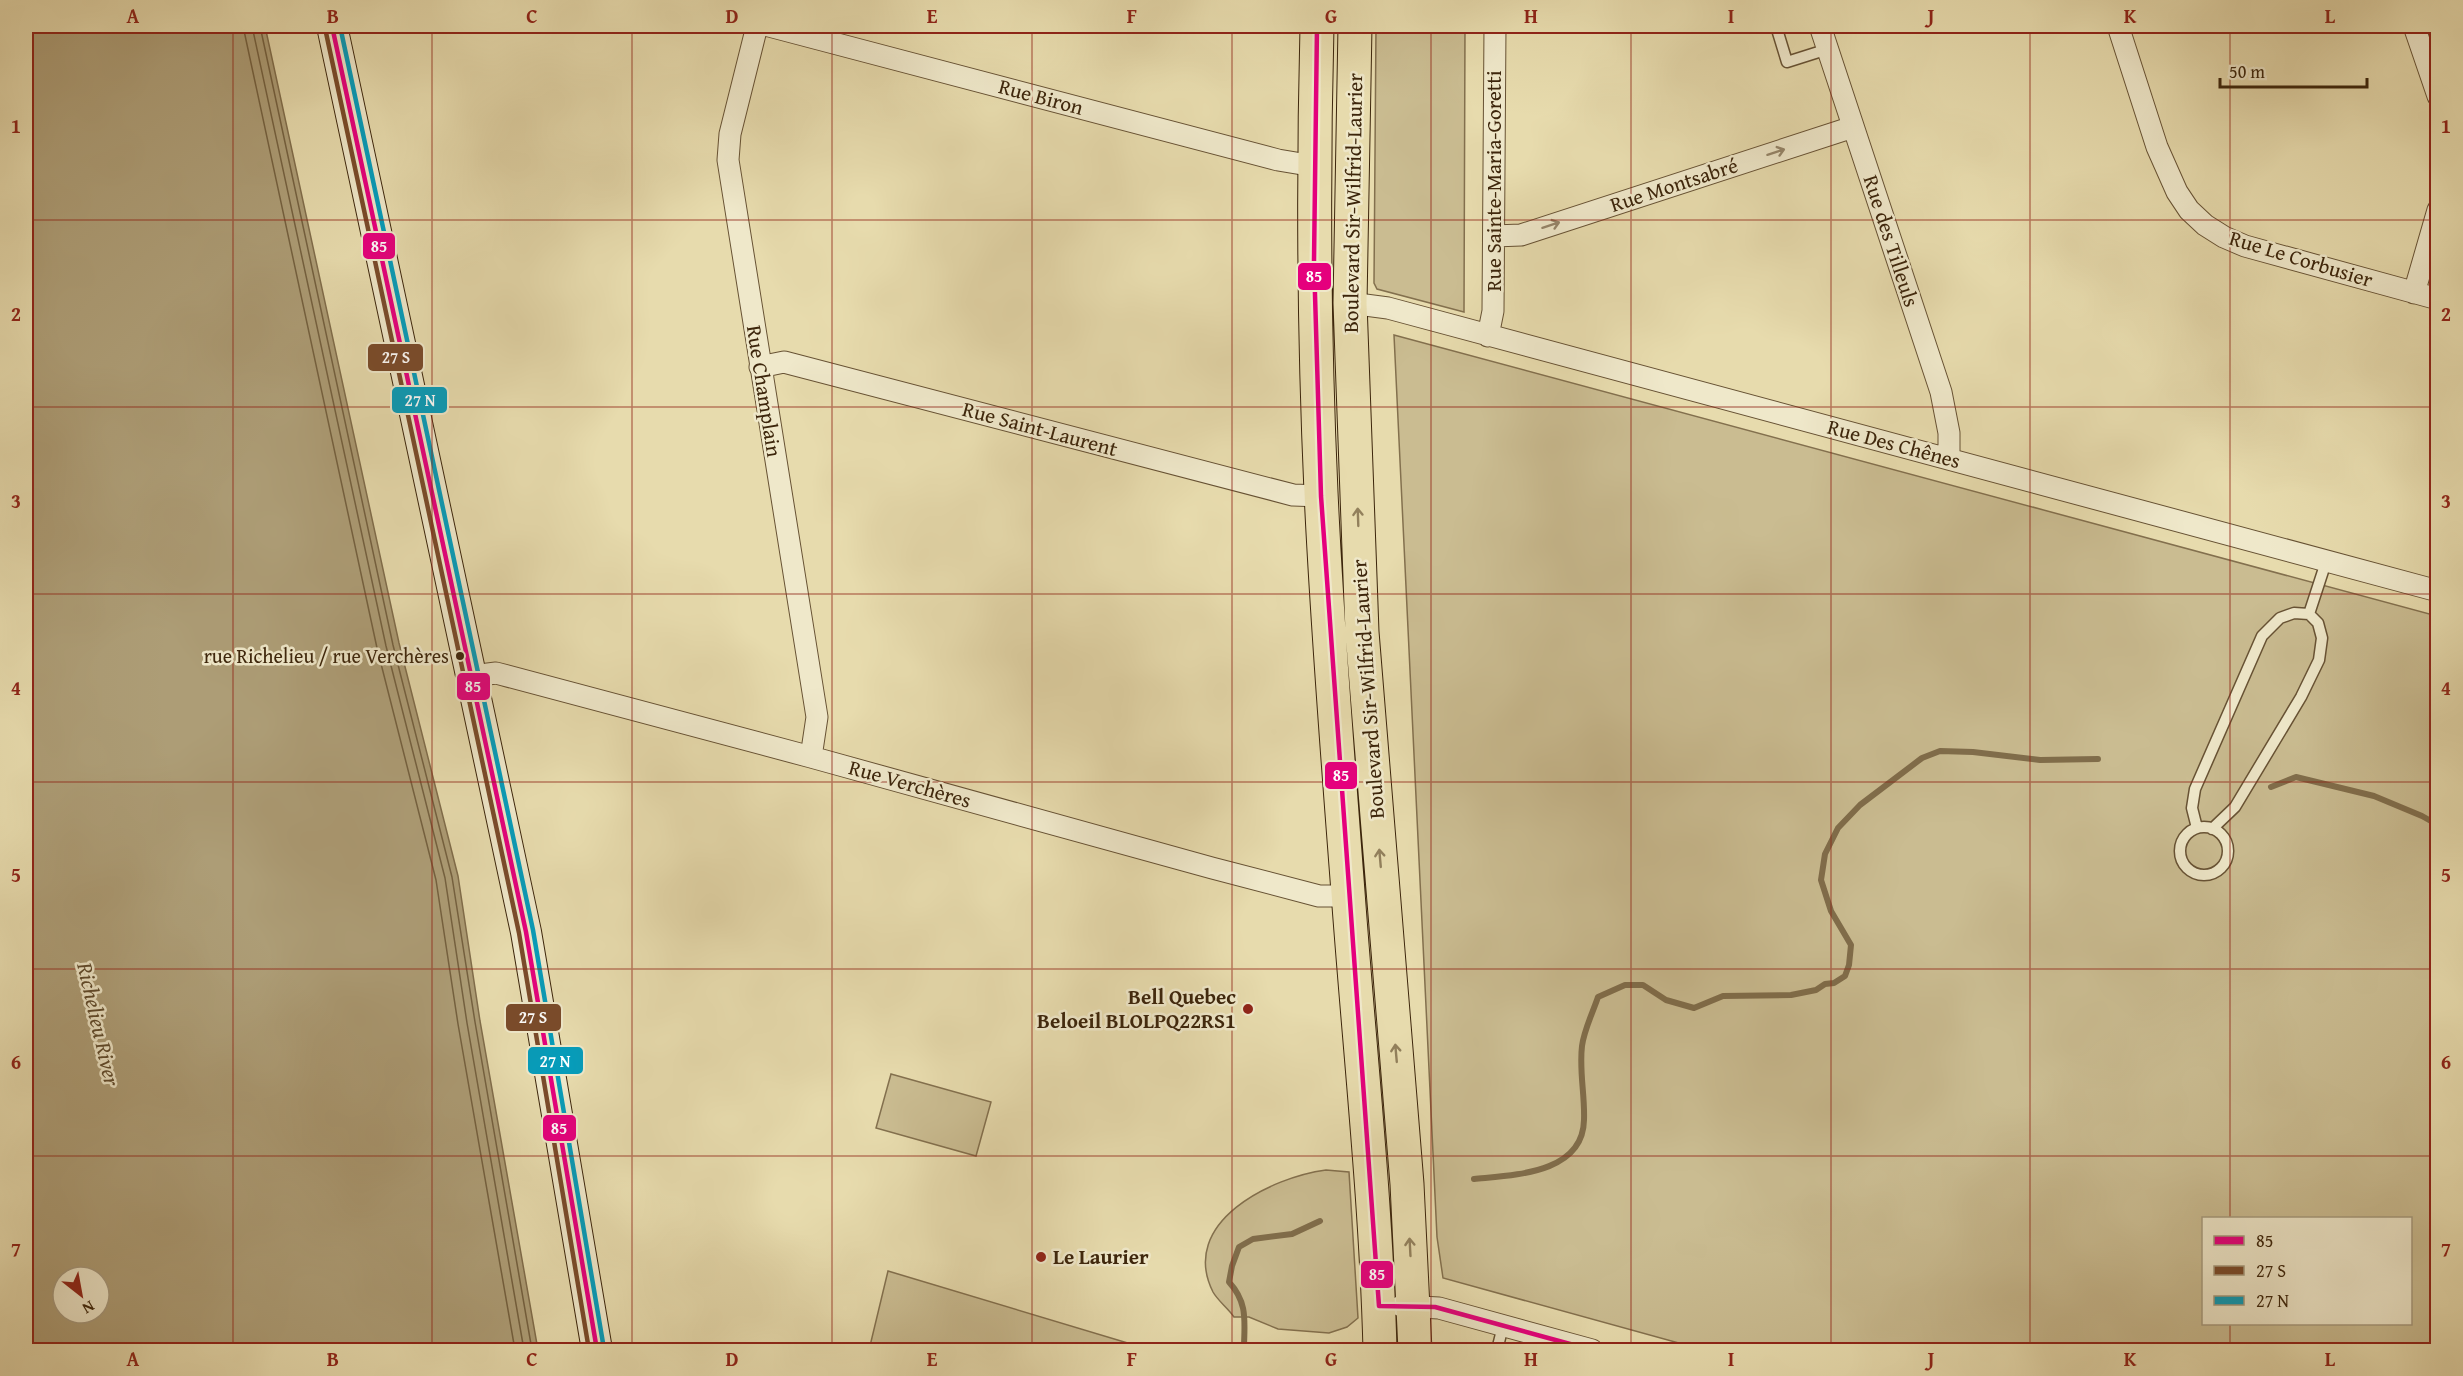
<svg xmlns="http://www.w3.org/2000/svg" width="2463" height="1376" font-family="'Gentium Book Plus',serif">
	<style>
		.green { fill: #cabc91; stroke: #83704e; stroke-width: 1.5; fill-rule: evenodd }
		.water { fill: #ad9d76; stroke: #806d4b; stroke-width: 1.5; fill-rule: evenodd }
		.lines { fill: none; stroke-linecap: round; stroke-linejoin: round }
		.shore { stroke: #746140; stroke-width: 1.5 }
		.stream { stroke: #806d4b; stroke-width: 6 }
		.service-casing { stroke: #675234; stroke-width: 13 }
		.minor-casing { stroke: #675234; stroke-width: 23 }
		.secondary-casing { stroke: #3c250b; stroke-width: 32 }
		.primary-casing { stroke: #3c250b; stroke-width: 35 }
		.service { stroke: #efe8ca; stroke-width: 10 }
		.minor { stroke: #efe8ca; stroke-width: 21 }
		.secondary { stroke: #efe8ca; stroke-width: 30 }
		.primary { stroke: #e7dbad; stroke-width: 33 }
		.bus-1-casing { stroke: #efe8ca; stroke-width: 9 }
		.bus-2-casing { stroke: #efe8ca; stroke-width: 9 }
		.bus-3-casing { stroke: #efe8ca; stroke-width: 9 }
		.bus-1 { stroke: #e5007d; stroke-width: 4.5 }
		.bus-2 { stroke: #7a4b2a; stroke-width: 4.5 }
		.bus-3 { stroke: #069cba; stroke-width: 4.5 }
		.oneway { stroke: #96866a }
		.oneway2 { stroke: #92805c }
		.grid { fill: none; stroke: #8f2418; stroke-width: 1.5; stroke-opacity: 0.55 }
		.bus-dot { fill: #3c250b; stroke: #efe8ca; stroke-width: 2 }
		.poi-dot { fill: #8f2418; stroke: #efe8ca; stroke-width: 2 }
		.labels { text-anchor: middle; stroke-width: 5; stroke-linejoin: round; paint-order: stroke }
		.bus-label { font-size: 20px; fill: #3c250b; stroke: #efe8ca; text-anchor: end }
		.street-label { font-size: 21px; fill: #3c250b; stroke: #efe8ca }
		.poi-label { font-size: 21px; font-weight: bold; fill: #3c250b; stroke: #efe8ca; text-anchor: end }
		.water-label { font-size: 22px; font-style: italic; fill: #5e492b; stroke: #efe8ca }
		.line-badge { stroke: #efe8ca; stroke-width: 2 }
		.badge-label { font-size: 16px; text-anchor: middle; font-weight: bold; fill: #fff }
		.neatline { fill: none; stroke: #8f2418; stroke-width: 2 }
		.grid-label { font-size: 20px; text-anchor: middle; font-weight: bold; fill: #8f2418 }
	</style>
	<rect width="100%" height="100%" fill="#e7dbad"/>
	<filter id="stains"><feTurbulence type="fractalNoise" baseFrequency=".00333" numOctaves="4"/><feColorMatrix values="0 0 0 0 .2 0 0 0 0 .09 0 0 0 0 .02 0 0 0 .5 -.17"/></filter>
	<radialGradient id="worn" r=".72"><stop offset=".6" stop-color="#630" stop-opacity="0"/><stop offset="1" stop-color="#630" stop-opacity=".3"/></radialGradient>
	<path class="green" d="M1376,26H1465L1464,312L1377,289L1374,283Z
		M1394,335L2437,616V1350H1704L1443,1278L1437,1237ZM2204,1218H2410V1324H2204Z
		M891,1074L991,1102L976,1156L876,1128Z
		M1326,1170L1349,1172L1358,1318L1347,1327L1329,1333L1278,1329L1249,1317H1234C1228,1308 1218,1301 1213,1292C1178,1222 1272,1177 1326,1170Z
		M888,1271L1151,1350H869Z"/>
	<path class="water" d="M26,26H265L399,643L458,876L480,1021L538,1350H26ZM63,1277H99V1313H63Z"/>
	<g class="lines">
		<path class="shore" d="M243,26L377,648L436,880L458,1024L515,1350
			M252,26L386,646L445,878L467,1023L524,1350
			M260,26L393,645L452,877L475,1022L532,1350"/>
		<path class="stream" d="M2271,787L2296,777L2374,796L2422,816L2438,825
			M1474,1179C1513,1175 1583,1174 1584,1120C1585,1095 1579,1071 1582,1046C1584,1030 1593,1012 1598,997L1625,985H1643L1666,1000L1694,1008L1723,996L1791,995L1816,990L1825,984L1834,983L1845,976L1849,965L1851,945L1831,911L1821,880L1825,854L1838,828L1860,805L1922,758L1940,751L1973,752L2040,760L2098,759
			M1244,1350C1244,1323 1249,1304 1229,1282L1232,1266L1239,1247L1253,1239L1292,1234L1320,1221"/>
		<g class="service-casing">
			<path id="service" d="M1776,26L1787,62L1828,49
				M2309,614L2326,562
				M2180 851a24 24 0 1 1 48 0a24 24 0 1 1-48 0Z
				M2197,828L2192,808L2195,789L2262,636L2280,618L2294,613L2309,614L2318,623L2322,638L2319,660L2301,697L2235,807L2212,829
				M1497,1350L1503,1326"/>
		</g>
		<g class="minor-casing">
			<path id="minor" d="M757,26L730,134L728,160L817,717L811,757
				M769,26L1278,160L1314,166
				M1820,26L1941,392L1949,433V459
				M2118,26L2157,147L2177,192L2189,210L2205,225L2224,237L2245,246L2438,299
				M2414,26L2438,96
				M1494,236L1521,235L1853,127
				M2414,293L2438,210
				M1350,303L1388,308L2438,591
				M1488,336L1493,311L1495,26
				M760,367L784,362L1293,495L1321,496
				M472,676L496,673L811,757L1212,868L1319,896H1348
				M1401,1306L1439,1308L1592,1350"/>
		</g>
		<g class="secondary-casing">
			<path id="secondary" d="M332,26L526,932L597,1350"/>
		</g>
		<g class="primary-casing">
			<path id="primary" d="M1317,26C1313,181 1314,337 1321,492C1327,625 1338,759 1348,892C1359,1045 1376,1197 1380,1350
				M1355,26L1350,303L1362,632L1407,1184L1415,1350"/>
		</g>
		<use href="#service" class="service"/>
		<use href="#minor" class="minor"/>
		<use href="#secondary" class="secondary"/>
		<use href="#primary" class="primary"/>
		<g class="bus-1-casing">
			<path id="bus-1" d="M332,26L526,932L597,1350
				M1317,26L1314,261L1321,496L1379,1306L1435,1307L1592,1350"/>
		</g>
		<g class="bus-2-casing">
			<path id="bus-2" d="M325,28L519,933L589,1350"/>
		</g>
		<g class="bus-3-casing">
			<path id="bus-3" d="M340,26L533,930L604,1349"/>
		</g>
		<use href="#bus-1" class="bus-1"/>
		<use href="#bus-2" class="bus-2"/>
		<use href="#bus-3" class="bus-3"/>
	</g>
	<defs><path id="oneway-shaft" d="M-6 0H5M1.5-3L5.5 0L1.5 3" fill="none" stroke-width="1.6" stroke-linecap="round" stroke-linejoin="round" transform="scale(1.5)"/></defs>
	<g class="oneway">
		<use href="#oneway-shaft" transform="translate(1776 152) rotate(-18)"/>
		<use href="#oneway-shaft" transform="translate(1551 225) rotate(-18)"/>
	</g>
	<g class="oneway2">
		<use href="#oneway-shaft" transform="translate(1358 517) rotate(-92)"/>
		<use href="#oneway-shaft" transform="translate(1380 858) rotate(-95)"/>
		<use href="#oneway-shaft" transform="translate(1396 1053) rotate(-95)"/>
		<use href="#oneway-shaft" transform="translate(1410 1247) rotate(-93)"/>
	</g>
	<path class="grid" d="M233,26V1350M432,26V1350M632,26V1350M832,26V1350M1032,26V1350M1232,26V1350M1431,26V1350M1631,26V1350M1831,26V1350M2030,26V1350M2230,26V1218M26,220H2438M26,407H2438M26,594H2438M26,782H2438M26,969H2438M26,1156H2438M2230,1324V1350"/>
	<circle class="bus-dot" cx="460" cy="656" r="5"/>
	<g class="poi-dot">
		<circle cx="1248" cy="1009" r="6"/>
		<circle cx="1041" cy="1257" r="6"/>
	</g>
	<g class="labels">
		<g class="bus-label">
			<text x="449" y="663">rue Richelieu / rue Verchères</text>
		</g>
		<g class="street-label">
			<text transform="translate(1041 97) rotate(15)" y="7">Rue Biron</text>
			<text transform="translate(1494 181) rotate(-90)" y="7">Rue Sainte-Maria-Goretti</text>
			<text transform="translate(1674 185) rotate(-18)" y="7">Rue Montsabré</text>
			<text transform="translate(1353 203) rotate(-89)" y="7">Boulevard Sir-Wilfrid-Laurier</text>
			<text transform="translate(1891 241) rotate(72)" y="7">Rue des Tilleuls</text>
			<text transform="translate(2301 259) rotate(17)" y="7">Rue Le Corbusier</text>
			<text transform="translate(764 391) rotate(81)" y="7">Rue Champlain</text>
			<text transform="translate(1040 429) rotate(15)" y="7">Rue Saint-Laurent</text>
			<text transform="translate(1894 444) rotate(15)" y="7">Rue Des Chênes</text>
			<text transform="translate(1368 689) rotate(-94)" y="7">Boulevard Sir-Wilfrid-Laurier</text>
			<text transform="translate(910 784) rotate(16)" y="7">Rue Verchères</text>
		</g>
		<g class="poi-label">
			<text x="1236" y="1004">Bell Quebec<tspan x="1236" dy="24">Beloeil BLOLPQ22RS1</tspan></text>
			<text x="1053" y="1264" text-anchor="start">Le Laurier</text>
		</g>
		<g class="water-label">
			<text transform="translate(99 1024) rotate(77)" y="8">Richelieu River</text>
		</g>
	</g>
	<g class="line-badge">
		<rect x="362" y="232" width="34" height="28" rx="6" fill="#e5007d"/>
		<rect x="1297" y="262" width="35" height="29" rx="6" fill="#e5007d"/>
		<rect x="367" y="343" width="57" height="29" rx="6" fill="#7a4b2a"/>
		<rect x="391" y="386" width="57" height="28" rx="6" fill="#069cba"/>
		<rect x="456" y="672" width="35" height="29" rx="6" fill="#e5007d"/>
		<rect x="1324" y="761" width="34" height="29" rx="6" fill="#e5007d"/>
		<rect x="505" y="1003" width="57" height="29" rx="6" fill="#7a4b2a"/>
		<rect x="527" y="1046" width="57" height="29" rx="6" fill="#069cba"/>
		<rect x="542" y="1114" width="35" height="28" rx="6" fill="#e5007d"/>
		<rect x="1360" y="1260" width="34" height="29" rx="6" fill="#e5007d"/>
	</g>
	<g class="badge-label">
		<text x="379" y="252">85</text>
		<text x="1314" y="282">85</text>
		<text x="396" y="363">27 S</text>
		<text x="420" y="406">27 N</text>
		<text x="473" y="692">85</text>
		<text x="1341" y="781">85</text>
		<text x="533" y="1023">27 S</text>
		<text x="555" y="1067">27 N</text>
		<text x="559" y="1134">85</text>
		<text x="1377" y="1280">85</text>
	</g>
	<rect width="2463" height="1376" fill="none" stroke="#e7dbad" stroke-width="66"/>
	<rect x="2202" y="1217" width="210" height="108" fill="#efe8ca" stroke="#a79a7e" stroke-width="1.5"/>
	<rect x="2214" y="1236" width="30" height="9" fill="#e5007d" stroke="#a79a7e" stroke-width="1.5"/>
	<text x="2256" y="1247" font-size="18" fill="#3c250b">85</text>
	<rect x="2214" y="1266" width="30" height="9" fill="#7a4b2a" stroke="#a79a7e" stroke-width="1.5"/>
	<text x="2256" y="1277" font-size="18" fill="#3c250b">27 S</text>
	<rect x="2214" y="1296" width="30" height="9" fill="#069cba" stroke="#a79a7e" stroke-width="1.5"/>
	<text x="2256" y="1307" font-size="18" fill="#3c250b">27 N</text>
	<g transform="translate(81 1295) rotate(149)"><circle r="28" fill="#efe8ca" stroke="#a79a7e" stroke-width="1.5"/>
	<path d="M0-4.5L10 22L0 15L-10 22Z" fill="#8f2418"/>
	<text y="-9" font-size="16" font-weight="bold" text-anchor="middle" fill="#3c250b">N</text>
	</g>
	<path d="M2220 78v9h147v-9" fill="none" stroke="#3c250b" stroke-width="3"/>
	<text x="2229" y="78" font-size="18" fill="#3c250b" stroke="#efe8ca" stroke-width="4.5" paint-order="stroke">50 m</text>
	<rect x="33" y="33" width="2397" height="1310" class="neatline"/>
	<g class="grid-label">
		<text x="133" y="23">A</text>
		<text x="333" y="23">B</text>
		<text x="532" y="23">C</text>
		<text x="732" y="23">D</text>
		<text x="932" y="23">E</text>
		<text x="1132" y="23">F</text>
		<text x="1331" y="23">G</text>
		<text x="1531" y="23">H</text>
		<text x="1731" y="23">I</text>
		<text x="1931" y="23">J</text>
		<text x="2130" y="23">K</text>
		<text x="2330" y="23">L</text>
		<text x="16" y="133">1</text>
		<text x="2446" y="133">1</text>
		<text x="16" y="321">2</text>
		<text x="2446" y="321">2</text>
		<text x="16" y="508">3</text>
		<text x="2446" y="508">3</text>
		<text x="16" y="695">4</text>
		<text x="2446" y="695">4</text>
		<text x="16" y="882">5</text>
		<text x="2446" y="882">5</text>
		<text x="16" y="1069">6</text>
		<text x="2446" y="1069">6</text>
		<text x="16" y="1256">7</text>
		<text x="2446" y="1256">7</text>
		<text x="133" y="1366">A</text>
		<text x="333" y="1366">B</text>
		<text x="532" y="1366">C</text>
		<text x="732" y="1366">D</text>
		<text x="932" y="1366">E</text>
		<text x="1132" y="1366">F</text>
		<text x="1331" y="1366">G</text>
		<text x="1531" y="1366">H</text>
		<text x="1731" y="1366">I</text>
		<text x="1931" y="1366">J</text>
		<text x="2130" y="1366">K</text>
		<text x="2330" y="1366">L</text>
	</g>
	<rect width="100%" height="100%" filter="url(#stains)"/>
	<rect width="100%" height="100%" fill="url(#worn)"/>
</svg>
